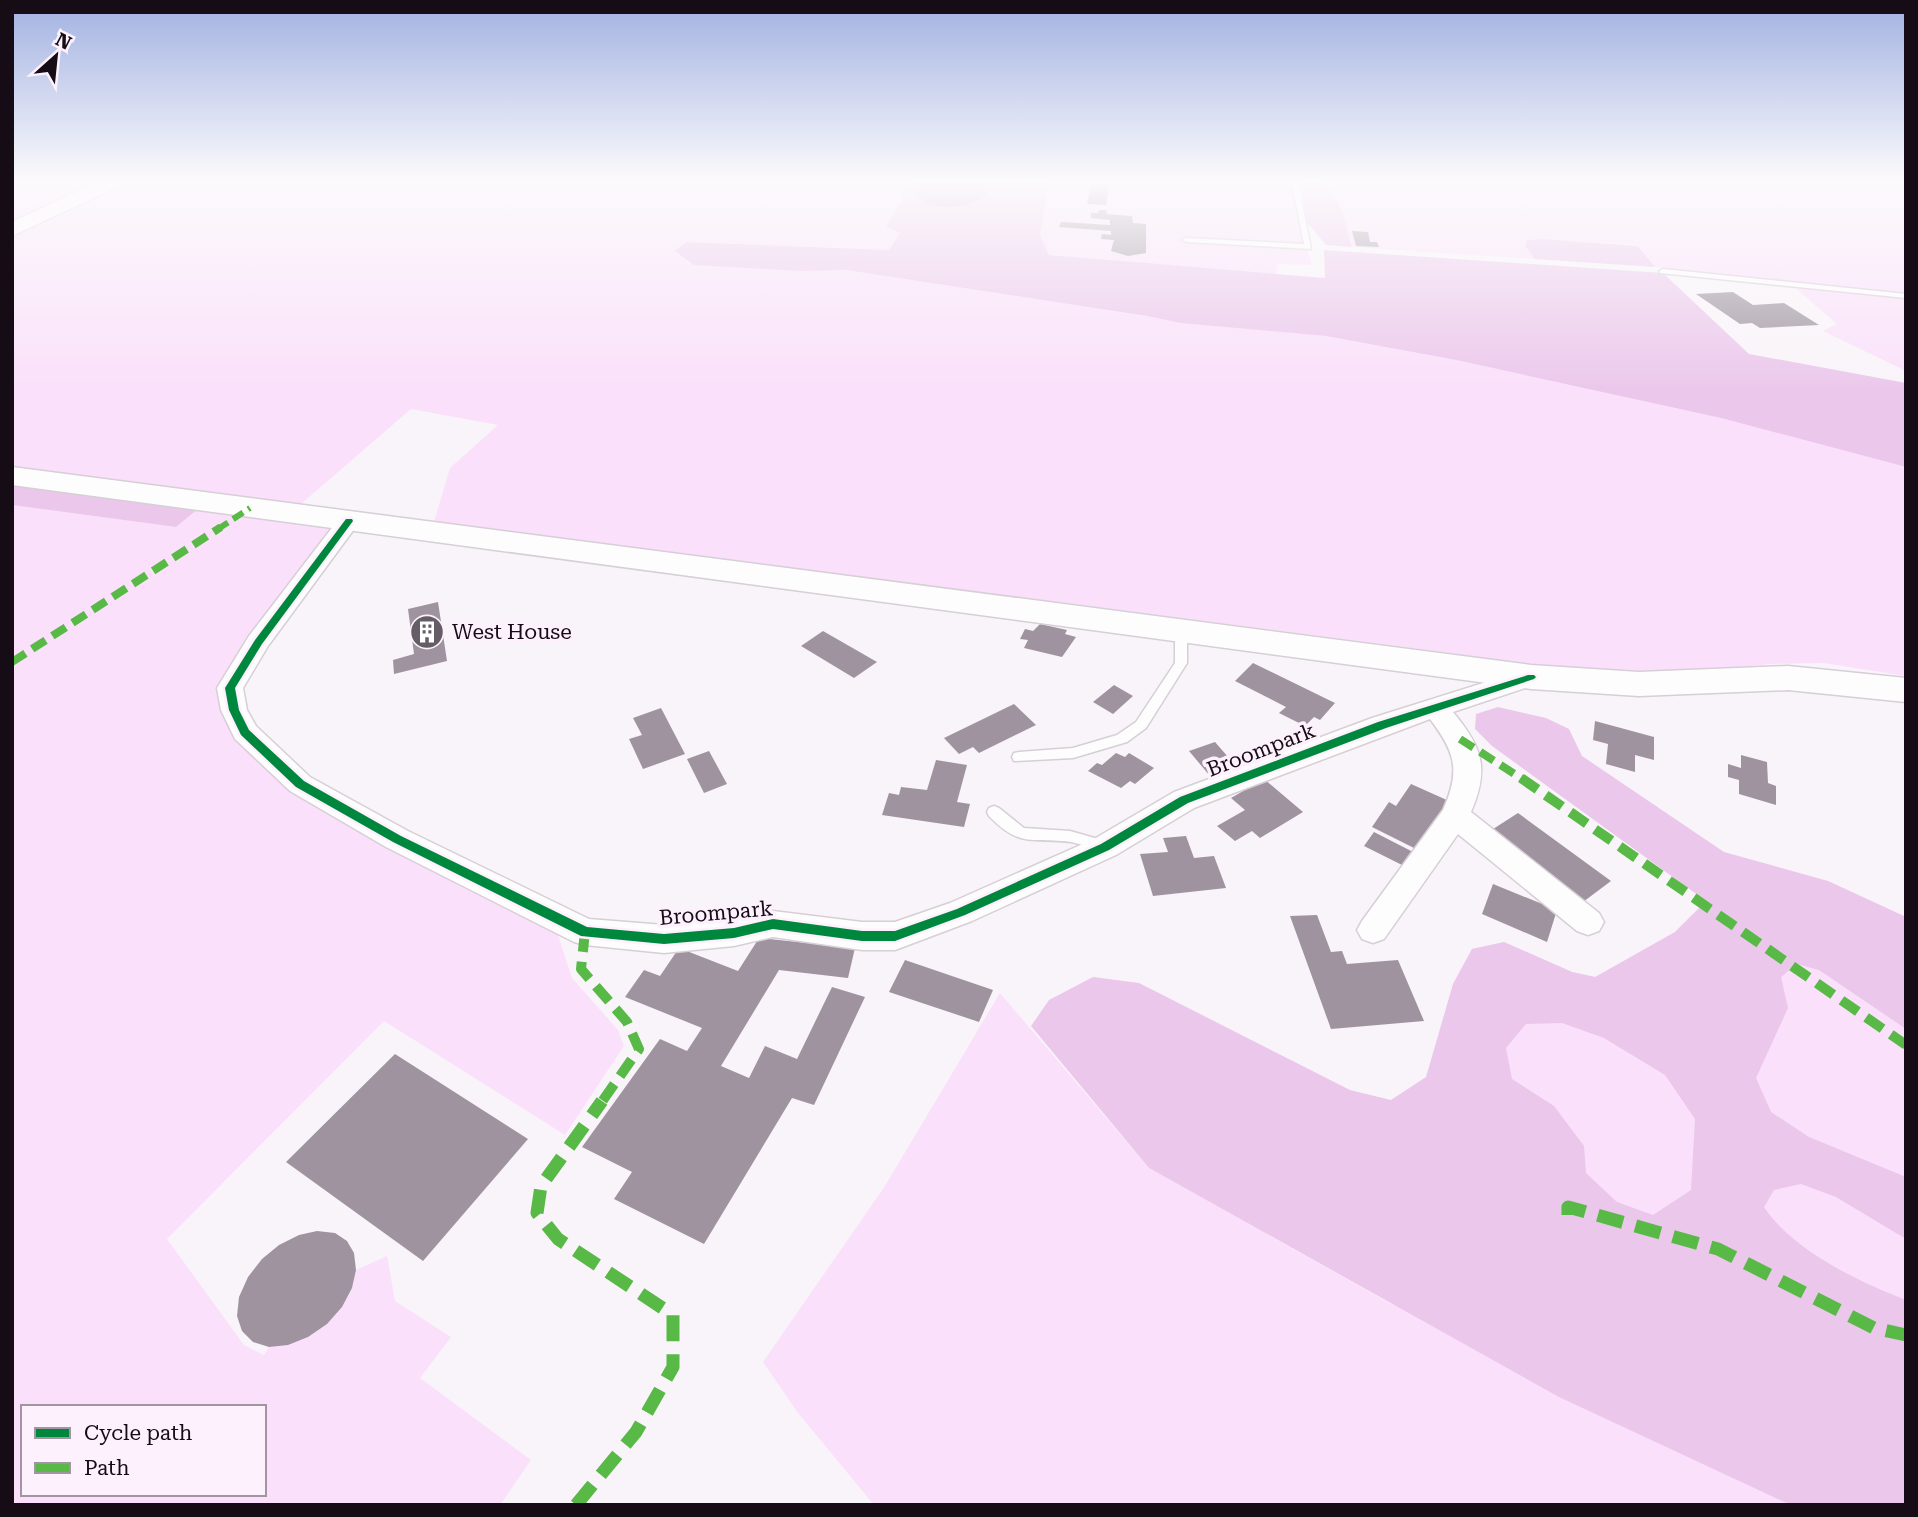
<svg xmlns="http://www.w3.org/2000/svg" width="1918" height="1517" font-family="'Roboto Serif',serif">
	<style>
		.green { fill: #fae0fa; fill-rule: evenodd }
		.forest { fill: #ebc7eb; fill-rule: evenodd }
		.water { fill: #d7acd7 }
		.building { fill: #9f939f }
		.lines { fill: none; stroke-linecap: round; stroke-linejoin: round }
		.lane-casing { stroke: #d6cfd6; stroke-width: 3 }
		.street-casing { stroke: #d6cfd6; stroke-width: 3 }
		.secondary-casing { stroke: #d6cfd6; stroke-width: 3 }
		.lane { fill: #fefdfe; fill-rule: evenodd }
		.street { fill: #fefdfe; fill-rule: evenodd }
		.secondary { fill: #fefdfe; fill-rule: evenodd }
		.quiet-far3 { stroke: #58b947; stroke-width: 6; stroke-dasharray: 12 6; stroke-linecap: butt }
		.quiet-far2 { stroke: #58b947; stroke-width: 8; stroke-dasharray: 16 8; stroke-linecap: butt }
		.quiet-far1 { stroke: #58b947; stroke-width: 10; stroke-dasharray: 20 10; stroke-linecap: butt }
		.quiet { stroke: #58b947; stroke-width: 13; stroke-dasharray: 26 13; stroke-linecap: butt }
		.cycleway-casing { stroke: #fcf1fc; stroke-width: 5 }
		.cycleway { fill: #00873e; fill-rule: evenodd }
		.labels { text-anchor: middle; stroke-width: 7; stroke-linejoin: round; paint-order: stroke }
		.poi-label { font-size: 21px; fill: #150c15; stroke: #fcf1fc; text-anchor: start }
		.street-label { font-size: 21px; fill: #150c15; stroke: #fcf1fc }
	</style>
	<rect width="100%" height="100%" fill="#f9f4f9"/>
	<path class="green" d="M12,181H105L12,225Z
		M122,181H905L901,202L886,225L900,233L889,250L687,242L675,251C734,262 786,272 846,270L1147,316L1180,323L1326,336L1456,360L1721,418L1906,467V676L1824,663L1771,664L1653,675L1559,669L1406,647L434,522L450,468L498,425L411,409L301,504L12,467V234Z
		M1049,181H1145L1161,185L1287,181L1312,265L1277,264V275L1049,255L1040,235Z
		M1317,181H1906V293L1655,267L1638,245L1544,239L1525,246L1535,259L1352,247C1345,222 1341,195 1317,181Z
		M1792,285L1906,297V371L1823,331L1837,324Z
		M12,505L176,527L198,509L334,529L244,643L219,686L234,735L556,929L572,978L618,1030L624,1046L565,1135L384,1021L167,1239L244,1345L264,1355L269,1347L352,1288L356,1270L387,1256L395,1301L451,1337L420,1378L531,1460L500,1505H12ZM23,1407H264V1494H23Z
		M1828,881L1906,917V1505H874L798,1413L763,1362L885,1186L1000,993L1149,1168L1393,1305L1453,984L1472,949L1504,942L1572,972L1596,977L1675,932L1707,901Z"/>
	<path class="forest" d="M905,181H1049L1040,235L1049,255L1325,278L1324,250L1663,273L1749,354L1906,383V467L1721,418L1456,360L1326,336L1180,323L1147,316L846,270L801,271L694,265L675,251L686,242L889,250L900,233L886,226L901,202Z
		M1287,181C1296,181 1307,179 1316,181C1340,186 1346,227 1352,247L1326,245L1295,208Z
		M1544,239L1638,246L1655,267L1535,259L1525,246L1527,240Z
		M12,467L122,481L104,496L198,509L176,527L12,505Z
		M1498,707L1546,718L1569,729L1582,756L1724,852L1828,881L1906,917V1029L1819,970L1797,964L1781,977L1788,1008L1756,1078L1771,1112L1809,1137L1906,1177V1239L1836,1197L1801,1184L1774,1190L1764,1207C1792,1250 1859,1282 1906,1300V1505H1791L1559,1397L1149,1168L1031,1026L1049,1000L1093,977L1139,983L1350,1090L1391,1100L1426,1077L1453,984L1472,949L1504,942L1572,972L1595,977L1675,932L1706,901L1492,746L1475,729L1476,714ZM1562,1023L1604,1038L1665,1075L1695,1119L1691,1190L1653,1215L1617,1202L1586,1173L1584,1146L1554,1106L1512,1079L1506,1048L1526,1024Z"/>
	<path class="water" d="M930,181H972L986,187L988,193C970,210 928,214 913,191L916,187Z"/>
	<path class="building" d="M1091,184L1109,185L1106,205L1087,204Z
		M1099,210H1106L1107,214L1132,216L1133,223L1146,224V253L1128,256L1111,251L1114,240L1101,239L1102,234L1111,235V231L1059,227L1061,222L1110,225V220L1091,218V213H1098Z
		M1352,231L1368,232L1370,242H1377L1379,247L1356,246Z
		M1733,292L1753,305L1784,303L1819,325L1760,328L1752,323L1740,324L1696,294Z
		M438,602L447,661L394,674L393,660L414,654L408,609Z
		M1040,624L1067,630L1065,634L1076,637L1062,657L1024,648L1028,640L1020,639L1025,629L1033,631Z
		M823,631L877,662L854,678L801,646Z
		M1253,663L1335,703L1320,720L1314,717L1305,726L1279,713L1286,707L1235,681Z
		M1114,685L1133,696L1113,714L1093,702Z
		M1014,704L1036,725L979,753L973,747L959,754L944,738Z
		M661,708L685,754L643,769L629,739L642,735L633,718Z
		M1595,721L1654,737V760L1635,755V772L1606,764L1608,744L1593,740Z
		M1215,742L1236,766L1210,776L1189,751Z
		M709,751L727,784L704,793L687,759Z
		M1116,753L1125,757L1129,753L1154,768L1135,784L1130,781L1121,788L1088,771L1097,763L1102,765Z
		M1741,755L1767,762L1768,783L1776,786V805L1739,794V780L1728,777V764L1741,768Z
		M936,760L967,765L957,802L970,804L964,827L882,815L889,793L899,795L901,787L927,790Z
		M1264,779L1303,812L1260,838L1252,831L1235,841L1217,826L1245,810L1231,798Z
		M1411,784L1449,801L1418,850L1372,827L1389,802L1396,806Z
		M1518,813L1611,881L1583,902L1490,831Z
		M1374,832L1417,854L1408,868L1364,846Z
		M1186,836L1194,858L1214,856L1226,888L1153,896L1140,854L1168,852L1163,838Z
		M1493,884L1557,910L1547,942L1482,914Z
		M1317,915L1331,952L1342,951L1347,964L1398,960L1424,1021L1331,1029L1290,916Z
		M759,938L855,948L848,978L779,970L721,1066L749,1078L765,1046L797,1059L832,987L865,997L814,1105L792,1098L704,1244L614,1199L632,1172L582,1147L660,1039L687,1051L702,1028L625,997L644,970L660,976L679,948L738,971Z
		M905,960L993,990L979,1022L889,992Z
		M395,1054L528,1139L423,1261L286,1162Z
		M317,1231L335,1233L347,1241L354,1253L356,1270L352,1288L342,1307L327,1324L308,1337L288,1345L269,1347L253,1342L242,1331L237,1316L239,1297L248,1277L262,1259L279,1245L299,1235Z"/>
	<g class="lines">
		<g class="lane-casing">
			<path id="lane" d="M1288,181H1294L1299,187L1311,249L1186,242L1182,240L1186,238L1304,244L1293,187Z
				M1663,269L1906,294V298L1660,273L1659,271Z
				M1181,627L1187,631V663L1146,728L1127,742L1073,758L1014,761L1012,757L1014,753L1019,752L1073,748L1117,735L1136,722L1175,663V631Z
				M994,806L999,808L1024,828L1070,831L1109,842L1112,846L1109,850L1104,852C1093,849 1082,844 1071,842C1032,837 1021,849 989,816L987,812L989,808Z"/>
		</g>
		<g class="street-casing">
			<path id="street" d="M349,514L357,516L360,521L268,646L243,688L247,710L256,726L310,777L408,831L589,919L664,925L734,920L773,911L862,922H895L950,903L1094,839L1174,792L1372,718L1531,668L1540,671L1544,677L1540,683L1453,712C1482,747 1490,768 1471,812L1599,913L1604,922L1599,931L1588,935L1577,931L1458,834L1384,939L1373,943L1362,939L1357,930L1362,921L1443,810C1461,770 1455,752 1430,719L1194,808L1116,855L972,921L895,950H862L773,937L734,946L664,953L585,945L574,942L386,847L290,791L235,739L221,710L217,688L249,636L341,516Z"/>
		</g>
		<g class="secondary-casing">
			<path id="secondary" d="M100,181H123L121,185L12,236V222Z
				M12,467L1531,665L1639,672L1788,666L1906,678V702L1788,690L1639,696L1531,689L12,485Z"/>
		</g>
		<use href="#lane" class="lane"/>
		<use href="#street" class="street"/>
		<use href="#secondary" class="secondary"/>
		<path class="quiet-far3" d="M218,529L250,508"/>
		<path class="quiet-far2" d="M12,662L221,527
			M1460,739L1524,780"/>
		<path class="quiet-far1" d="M1521,778L1906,1045
			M585,932L581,969L627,1022L639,1049L601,1103"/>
		<path class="quiet" d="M1568,1215V1207L1718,1249L1874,1328L1906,1335
			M576,1505L636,1432L673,1367V1315L558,1239L537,1213L541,1186L602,1101"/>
		<g class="cycleway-casing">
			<path id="cycleway" d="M346,519H352L353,521L262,644L235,688L239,710L249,730L304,781L401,836L587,927L664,934L734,928L773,919L862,931H895L957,909L1101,844L1180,797L1378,722L1528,675H1534L1536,677L1534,679L1386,728L1188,803L1109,850L965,915L895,941H862L773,929L734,938L664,944L581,936L393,842L296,787L241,735L229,710L225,688L255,640Z"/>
		</g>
		<use href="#cycleway" class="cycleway"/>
	</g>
	<linearGradient id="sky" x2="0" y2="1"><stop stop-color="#a1b1e1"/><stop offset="0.46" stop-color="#fcfafc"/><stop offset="1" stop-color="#fcfafc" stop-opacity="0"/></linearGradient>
	<rect width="1918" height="393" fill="url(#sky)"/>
	<defs>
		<g id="building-disc" transform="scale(1.75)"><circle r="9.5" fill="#655d65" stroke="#fcf1fc"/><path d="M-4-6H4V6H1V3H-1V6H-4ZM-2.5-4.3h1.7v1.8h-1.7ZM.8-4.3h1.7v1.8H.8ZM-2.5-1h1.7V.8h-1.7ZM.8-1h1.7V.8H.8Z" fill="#fff"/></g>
	</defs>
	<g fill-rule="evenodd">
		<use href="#building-disc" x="427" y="632"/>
	</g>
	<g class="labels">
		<g class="poi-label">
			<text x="452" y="639">West House</text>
		</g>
		<g class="street-label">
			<text transform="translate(1261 750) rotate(-21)" y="7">Broompark</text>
			<text transform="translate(716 913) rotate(-5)" y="7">Broompark</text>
		</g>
	</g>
	<rect width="1918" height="1517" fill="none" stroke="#150c15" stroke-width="28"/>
	<rect x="21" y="1405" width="245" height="91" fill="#fcf1fc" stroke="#a095a0" stroke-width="2"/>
	<rect x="35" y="1428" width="35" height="10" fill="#00873e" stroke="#a095a0" stroke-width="2"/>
	<text x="84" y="1440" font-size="21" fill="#150c15">Cycle path</text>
	<rect x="35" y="1463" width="35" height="10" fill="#58b947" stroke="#a095a0" stroke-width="2"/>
	<text x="84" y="1475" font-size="21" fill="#150c15">Path</text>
	<g transform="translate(56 56) rotate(27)" stroke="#fcf1fc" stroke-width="5" paint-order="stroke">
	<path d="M0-5L12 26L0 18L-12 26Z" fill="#150c15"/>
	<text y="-10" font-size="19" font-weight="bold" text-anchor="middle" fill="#150c15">N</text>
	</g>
</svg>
